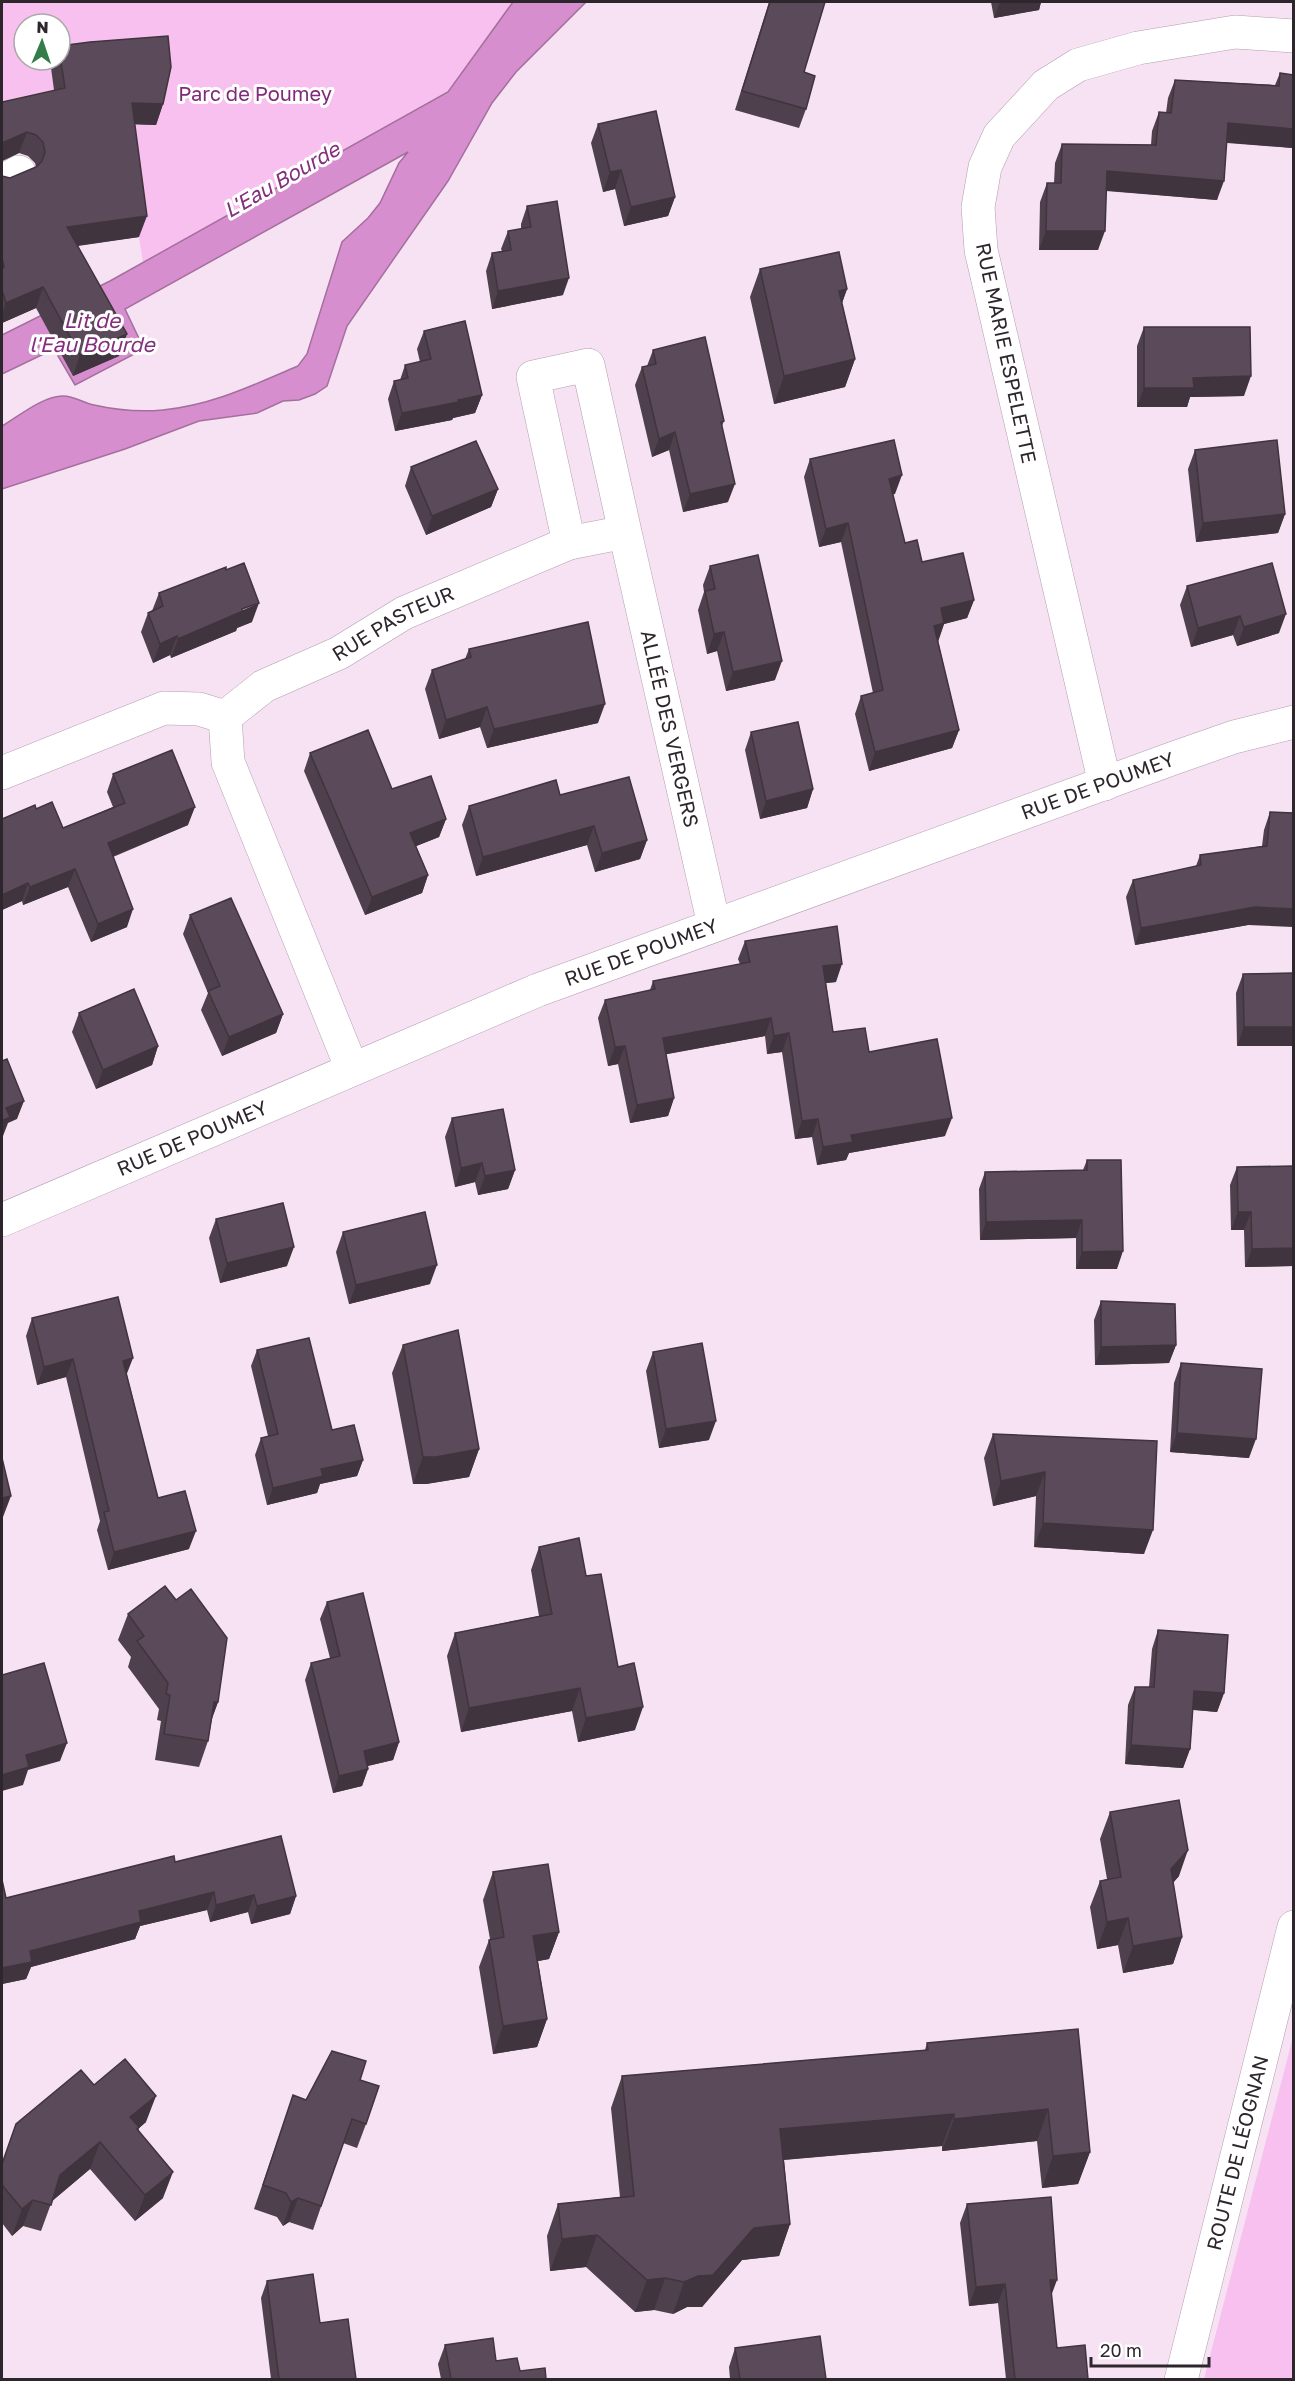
<svg xmlns="http://www.w3.org/2000/svg" width="1295" height="2381" font-family="'Golos Text',sans-serif">
	<style>
		.green { fill: #f7c0ef; fill-rule: evenodd }
		.water { fill: #d78ece; stroke: #a46f9d; stroke-width: 1.5 }
		.lines { fill: none; stroke-linecap: round; stroke-linejoin: round }
		.minor-casing { stroke: #b29faf; stroke-width: 34 }
		.tertiary-casing { stroke: #b29faf; stroke-width: 34 }
		.minor { stroke: #fff; stroke-width: 33 }
		.tertiary { stroke: #fff; stroke-width: 33 }
		.wall { fill: #4e404d }
		.shaded-wall { fill: #40343e }
		.building { fill: #5b4a59; stroke: #40343e; stroke-width: 1.5 }
		.labels { text-anchor: middle; stroke-width: 6; stroke-linejoin: round; paint-order: stroke }
		.park-label { font-size: 20px; fill: #802b79; stroke: #fff }
		.street-label { font-size: 20px; fill: #2d262c; stroke: #fff }
		.water-label { font-size: 21px; font-style: italic; fill: #842f7d; stroke: #fff }
	</style>
	<rect width="100%" height="100%" fill="#f6e2f3"/>
	<path class="green" d="M2,2H513L449,92L143,263L139,237L51,68L61,132L2,121ZM24,24H60V60H24Z
		M1293,2037V2379H1204Z"/>
	<path class="water" d="M513,2H586L516,72L492,103L448,181L347,326L327,386L315,394L299,400L283,401L257,413L199,421L125,449L2,489V426C19,416 43,396 63,396C75,396 83,403 94,405C116,410 141,412 163,410C213,405 253,385 298,366L307,354L342,242L368,218L380,203L399,163L408,152L125,309L144,349L75,385L54,349L2,374V335L110,281L448,92Z"/>
	<g class="lines">
		<g class="minor-casing">
			<g id="minor">
				<path d="M2,181L19,172"/>
				<path id="s1" d="M625,532L588,365L533,377L569,543L625,532L714,925"/>
				<path d="M2,773L164,708L199,709L225,717"/>
				<path d="M1105,784L981,250L978,207L985,167L999,136L1046,85L1078,65L1138,48L1235,32L1294,36"/>
				<path id="s2" d="M352,1069L228,762L225,717L264,686L339,653L404,613L569,543"/>
			</g>
		</g>
		<g class="tertiary-casing">
			<g id="tertiary">
				<path id="s3" d="M2,1220L538,990L1174,758L1234,737L1294,722"/>
				<path id="s4" d="M1181,2380L1294,1927"/>
			</g>
		</g>
		<use href="#minor" class="minor"/>
		<use href="#tertiary" class="tertiary"/>
	</g>
	<path class="wall" d="M769,2H825L804,72L806,109L799,128L735,110Z
		M991,2H1045H1041L1039,10L994,18Z
		M60,46L163,104L156,125L135,124L139,237L78,246L119,356L73,376L36,308L2,323V176L10,178L36,167L35,163L28,156L19,153L2,161L54,90L51,68L54,60H60Z
		M1280,73L1293,148L1227,143L1217,200L1106,191L1098,250H1039L1040,202L1047,183H1054L1055,163L1062,144L1151,145L1152,131L1159,112L1166,113L1168,98L1175,80L1275,85Z
		M598,124L675,197L668,216L624,226L615,189L603,192L591,143Z
		M527,206L563,295L492,309L486,271L492,253L502,251L501,249L508,231L521,229V224Z
		M760,269L847,289L842,303L855,359L845,387L774,404L750,297Z
		M1144,327L1244,396L1190,397L1187,407H1137V346Z
		M424,331L482,395L475,413L453,418L452,420L395,431L388,399L394,381L400,380L405,365L420,362L417,349Z
		M653,350L724,421L722,426L728,502L683,512L669,450L652,457L635,385L642,367L647,366Z
		M1195,450L1285,514L1278,533L1196,542L1188,469Z
		M810,459L895,494H892L905,543L922,562L974,600L967,618L944,624L938,641L959,730L952,748L869,771L855,714L861,696L873,693L841,542L819,547L804,477Z
		M411,467L498,489L491,507L426,535L405,486Z
		M710,566L775,680L726,691L717,651L707,654L698,610L704,592L703,585Z
		M1187,586L1279,633L1237,646L1233,635L1191,647L1180,605Z
		M159,593L252,622L237,628L236,631L171,658L170,655L153,663L141,632L148,613L152,611Z
		M469,649L598,723L487,748L480,727L439,739L425,689L432,670L465,659Z
		M751,732L813,789L807,808L760,819L745,750Z
		M310,753L392,789L446,819L439,837L416,846L428,875L422,893L365,915L304,771Z
		M113,774L188,825L113,857L127,927L91,942L68,887L23,905L22,901L2,910V819L36,809L63,828L113,807L107,792Z
		M560,795L647,840L640,859L595,872L587,845L476,876L462,825L469,806Z
		M1270,812L1293,813L1248,925L1135,945L1126,897L1133,880L1196,866L1200,855L1262,846L1264,830Z
		M190,915L283,1014L276,1033L222,1056L201,1010L208,993L183,934Z
		M745,941L836,982L826,983L833,1032L869,1052L945,1136L849,1153L846,1160L817,1165L812,1137L795,1139L782,1052L767,1054L765,1036L666,1054L674,1098L668,1116L630,1123L618,1064L608,1066L598,1018L605,1000L650,990L653,981L740,964L738,959Z
		M1293,973L1237,1046L1236,993L1243,974Z
		M79,1013L158,1046L152,1065L96,1089L72,1032Z
		M452,1118L515,1170L508,1189L478,1195L475,1182L455,1187L445,1137Z
		M1087,1160L1117,1269H1076V1238L980,1240L979,1189L985,1172L1083,1170Z
		M1293,1166V1266L1245,1267L1244,1230H1231L1230,1185L1237,1167Z
		M216,1219L287,1266L220,1283L209,1238Z
		M343,1232L430,1284L349,1304L336,1252Z
		M1101,1301L1176,1345L1169,1363L1095,1365L1094,1320Z
		M32,1318L127,1375L158,1498L189,1549L108,1570L97,1530L100,1521L66,1377L37,1385L26,1336Z
		M403,1345L479,1449L469,1477L426,1484H413L392,1373Z
		M257,1350L332,1430L363,1460L357,1476L320,1484L317,1493L267,1505L255,1455L261,1438L268,1436L251,1366Z
		M653,1352L709,1440L659,1448L646,1371Z
		M1181,1363L1249,1458L1170,1452L1174,1383Z
		M993,1434L1157,1441L1144,1554L1034,1547L1036,1496L993,1506L984,1458Z
		M539,1547L586,1576L618,1667L635,1730L578,1742L572,1711L461,1732L447,1656L455,1633L539,1616L531,1570Z
		M327,1602L399,1742L393,1760L368,1766V1769L362,1786L333,1793L305,1680L311,1663L330,1658L320,1619Z
		M128,1614L218,1702L212,1719L208,1741L199,1767L155,1760L161,1721L157,1720L159,1709L128,1667L131,1657L118,1640Z
		M1158,1630L1224,1693L1217,1712L1193,1710L1190,1749L1183,1768L1125,1764L1128,1705L1135,1687H1149L1152,1649Z
		M1110,1812L1179,1876L1173,1883L1182,1937L1173,1964L1123,1973L1118,1945L1097,1949L1090,1907L1100,1881L1107,1879L1100,1839Z
		M175,1862L296,1896L290,1914L251,1924L248,1912L210,1922L207,1910L140,1926L135,1939L31,1967L26,1979L2,1984V1880L6,1898Z
		M493,1872L559,1932L549,1959L538,1961L547,2019L537,2047L493,2054L479,1967L489,1940L490,1939L483,1900Z
		M1078,2029L1090,2152L1078,2184L1042,2188L1037,2141L942,2151V2146L784,2160L790,2224L779,2256L742,2260L702,2307H687L673,2314L654,2310L635,2312L586,2267L550,2271L547,2236L558,2204L620,2197L611,2108L622,2076L925,2050L927,2043Z
		M360,2080L366,2124L357,2148L343,2143L313,2230L289,2222L283,2226L277,2217L254,2209L293,2095L306,2100Z
		M94,2085L146,2122L139,2128L138,2131L163,2198L135,2221L90,2169L52,2201L41,2231L23,2226L12,2236L2,2223V2164Z
		M967,2204L1051,2296L1057,2348L1088,2379H1006L998,2303L969,2306L960,2223Z
		M267,2281L356,2379H271L261,2298Z
		M445,2345L496,2361L520,2371L546,2379H441L438,2364Z
		M735,2348L826,2379H730L729,2367Z"/>
	<path class="shaded-wall" d="M1000,2H1045H1041L1039,10L994,18Z
		M132,103L163,104L156,125L124,124Z
		M1228,123L1293,129V148L1222,142Z
		M27,132L19,153L2,161V143Z
		M621,170L615,189L603,192L610,172Z
		M1107,171L1224,181L1217,200L1100,190Z
		M675,197L668,216L624,226L631,207Z
		M147,216L139,237L60,248L67,227Z
		M1046,231H1105L1098,250H1039Z
		M569,278L563,295L492,309L498,291Z
		M43,287L36,308L2,323V315L6,303Z
		M847,289L837,317L839,291Z
		M127,334L119,356L73,376L80,355Z
		M855,359L845,387L774,404L784,376Z
		M1251,376L1244,396L1190,397L1187,407H1137L1144,388L1193,378Z
		M482,395L475,413L453,418L452,420L395,431L402,413Z
		M675,432L669,450L652,457L659,439Z
		M902,475L895,494L882,497L889,479Z
		M735,484L728,502L683,512L690,494Z
		M498,489L491,507L426,535L432,516Z
		M1285,514L1278,533L1196,542L1203,523Z
		M848,523L841,542L819,547L826,529Z
		M974,600L967,618L944,624L938,642L927,644L941,608Z
		M259,603L252,622L237,628L236,631L171,658L178,639Z
		M1286,614L1279,633L1237,646L1244,627Z
		M1240,616L1233,635L1191,647L1198,628Z
		M724,632L717,651L707,654L714,634Z
		M177,636L170,655L153,663L160,644Z
		M782,661L775,680L726,691L733,672Z
		M605,704L598,723L487,748L494,729Z
		M487,707L480,727L439,739L446,720Z
		M959,730L952,748L869,771L875,752Z
		M813,789L807,808L760,819L766,801Z
		M195,807L188,825L101,861L108,843Z
		M446,819L439,837L404,851L410,833Z
		M594,826L587,845L476,876L483,857Z
		M647,840L640,859L595,872L602,853Z
		M75,869L68,887L23,905L30,887Z
		M428,875L422,893L365,915L372,897Z
		M28,883L22,901L2,910V895Z
		M1255,907L1293,909V927L1248,925L1135,945L1141,928Z
		M133,909L127,927L91,942L98,924Z
		M842,964L836,982L816,984L823,966Z
		M283,1014L276,1033L222,1056L229,1037Z
		M771,1018L765,1036L657,1056L663,1038Z
		M1244,1027H1293V1046H1237Z
		M789,1033L782,1052L767,1054L774,1036Z
		M158,1046L152,1065L96,1089L103,1070Z
		M625,1046L618,1064L608,1066L615,1047Z
		M674,1098L668,1116L630,1123L637,1105Z
		M24,1101L17,1119L8,1123L3,1136H2V1121L6,1108Z
		M952,1118L945,1136L849,1153L846,1160L817,1165L823,1147L851,1135Z
		M818,1119L812,1137L795,1139L802,1121Z
		M482,1163L475,1182L455,1187L461,1168Z
		M515,1170L508,1189L478,1195L485,1176Z
		M1238,1212H1251L1244,1230H1231Z
		M1082,1220L1076,1238L980,1240L986,1222Z
		M294,1247L287,1266L220,1283L227,1263Z
		M1293,1248V1266L1245,1267L1252,1249Z
		M1123,1251L1117,1269H1076L1082,1252Z
		M437,1265L430,1284L349,1304L356,1285Z
		M1176,1345L1169,1363L1095,1365L1101,1347Z
		M133,1358L126,1376L123,1361Z
		M73,1359L66,1377L37,1385L44,1367Z
		M716,1421L709,1440L659,1448L666,1429Z
		M1177,1433L1256,1439L1249,1458L1170,1452Z
		M479,1449L469,1477L426,1484H413L423,1457Z
		M363,1460L357,1476L320,1484L317,1493L267,1505L273,1488L321,1469Z
		M1045,1472L1036,1496L993,1506L1001,1481Z
		M11,1496L3,1517H2V1498Z
		M1043,1523L1153,1530L1144,1554L1034,1547Z
		M196,1531L189,1549L108,1570L114,1552Z
		M580,1688L572,1711L461,1732L469,1708Z
		M1194,1691L1224,1693L1217,1712L1187,1709Z
		M214,1702H218L208,1728Z
		M643,1707L635,1730L578,1742L586,1718Z
		M399,1742L393,1760L358,1768L364,1751Z
		M67,1743L60,1761L28,1770L23,1785L2,1791V1775L26,1755Z
		M1131,1745L1190,1749L1183,1768L1125,1764Z
		M368,1769L362,1786L333,1793L339,1776Z
		M1188,1850L1179,1876L1161,1896L1171,1869Z
		M214,1892L207,1910L140,1926L135,1939L31,1967L26,1979L2,1984V1968L30,1951L139,1911Z
		M254,1895L248,1912L210,1922L216,1905Z
		M296,1896L290,1914L251,1924L257,1906Z
		M1128,1918L1118,1945L1097,1949L1107,1922Z
		M559,1932L549,1959L523,1964L533,1936Z
		M1182,1937L1173,1964L1123,1973L1133,1946Z
		M547,2019L537,2047L493,2054L503,2026Z
		M156,2096L146,2122L139,2128L130,2153V2117Z
		M1048,2109L1037,2141L942,2151L954,2119Z
		M954,2114L942,2146L769,2161L780,2129Z
		M100,2142L90,2169L51,2202L60,2175Z
		M1090,2152L1078,2184L1042,2188L1053,2156Z
		M173,2172L163,2198L135,2221L145,2195Z
		M298,2198L289,2222L283,2226L291,2202Z
		M33,2200L23,2226L12,2236L22,2209Z
		M790,2224L779,2256L742,2260L702,2307H687L673,2314L684,2282L754,2228Z
		M597,2235L586,2267L550,2271L562,2239Z
		M665,2278L654,2310L635,2312L647,2280Z
		M1050,2280H1057L1050,2299Z
		M1005,2284L998,2303L969,2306L976,2287Z"/>
	<path class="building" d="M770,2H825L804,72L815,76L806,109L742,91Z
		M168,36L171,67L163,104L132,103L147,216L67,227L127,334L80,355L43,287L6,303L2,290V268L4,267L2,258V176L10,178L36,167L42,161L45,152L43,142L36,135L27,132L2,143V102L65,88L60,56V46L90,42Z
		M1280,73L1293,75V129L1228,123L1224,181L1107,171L1105,231H1046L1047,183H1061L1062,144L1156,145L1159,112L1171,113L1175,80L1279,86Z
		M656,111L675,197L631,207L621,170L610,172L598,124Z
		M557,201L569,278L498,291L492,253L511,250L508,231L531,227L527,206Z
		M839,252L847,289L839,291L855,359L784,376L760,269Z
		M465,321L482,395L458,400L459,402L402,413L394,381L408,378L405,365L431,359L424,331Z
		M1144,327H1250L1251,376L1193,378L1194,388H1144Z
		M705,337L724,421L721,422L735,484L690,494L675,432L659,439L642,367L656,364L653,350Z
		M894,440L902,475L889,479L905,543L917,540L922,562L963,553L974,600L941,608L944,623L934,626L959,730L875,752L861,696L883,690L848,523L826,529L810,459Z
		M1277,440L1285,514L1203,523L1195,450Z
		M476,441L498,489L432,516L411,467Z
		M758,555L782,661L733,672L724,632L714,634L705,591L715,589L710,566Z
		M244,563L259,603L242,609L243,611L178,639L177,636L160,644L148,613L163,606L159,593L226,567V570Z
		M1272,563L1286,614L1244,627L1240,616L1198,628L1187,586Z
		M588,622L605,704L494,729L487,707L446,720L432,670L471,657L469,649Z
		M798,722L813,789L766,801L751,732Z
		M368,730L392,789L431,776L446,819L410,833L428,875L372,897L310,753Z
		M172,750L195,807L108,843L133,909L98,924L75,869L30,887L28,883L2,895V819L35,805L36,809L52,802L63,828L125,803L113,774Z
		M629,777L647,840L602,853L594,826L483,857L469,806L556,780L560,795Z
		M1270,812L1293,813V909L1255,907L1141,928L1133,880L1201,865L1200,855L1267,846Z
		M231,898L283,1014L229,1037L208,991L220,986L190,915Z
		M837,926L842,964L823,966L833,1032L865,1028L869,1052L937,1039L952,1118L851,1135L853,1142L823,1147L818,1119L802,1121L789,1033L774,1036L771,1018L663,1038L674,1098L637,1105L625,1046L615,1047L605,1000L655,989L653,981L750,962L745,941Z
		M1293,973V1027H1244L1243,974Z
		M134,989L158,1046L103,1070L79,1013Z
		M7,1059L24,1101L6,1108L10,1117L2,1121V1061Z
		M503,1109L515,1170L485,1176L482,1163L461,1168L452,1118Z
		M1087,1160H1121L1123,1251L1082,1252V1220L986,1222L985,1172L1087,1170Z
		M1293,1166V1248L1252,1249L1251,1212H1238L1237,1167Z
		M283,1203L294,1247L227,1263L216,1219Z
		M425,1212L437,1265L356,1285L343,1232Z
		M118,1297L133,1358L123,1361L158,1498L185,1491L196,1531L114,1552L104,1512L109,1511L73,1359L44,1367L32,1318Z
		M1101,1301L1175,1304L1176,1345L1101,1347Z
		M458,1330L479,1449L436,1457H423L403,1345Z
		M309,1338L332,1430L354,1425L363,1460L321,1469L323,1476L273,1488L261,1438L278,1434L257,1350Z
		M702,1343L716,1421L666,1429L653,1352Z
		M1181,1363L1262,1369L1256,1439L1177,1433Z
		M993,1434L1157,1441L1153,1530L1043,1523L1045,1472L1001,1481Z
		M2,1458L11,1496L2,1498Z
		M579,1538L586,1576L601,1574L618,1667L634,1663L643,1707L586,1718L580,1688L469,1708L455,1633L552,1614L539,1547Z
		M165,1586L176,1600L191,1589L227,1638L218,1702H214L208,1741L164,1734L170,1695L166,1694L168,1683L137,1641L144,1636L128,1614Z
		M363,1593L399,1742L364,1751L368,1769L339,1776L311,1663L340,1656L327,1602Z
		M1158,1630L1228,1635L1224,1693L1194,1691L1190,1749L1131,1745L1135,1687H1154Z
		M44,1663L67,1743L26,1755L29,1767L2,1775V1675Z
		M1179,1800L1188,1850L1171,1869L1182,1937L1133,1946L1128,1918L1107,1922L1100,1881L1121,1877L1110,1812Z
		M281,1836L296,1896L257,1906L254,1895L216,1905L214,1892L139,1911L141,1922L30,1951L32,1962L2,1968V1880L6,1898L174,1856L175,1862Z
		M548,1864L559,1932L533,1936L547,2019L503,2026L489,1940L504,1937L493,1872Z
		M1078,2029L1090,2152L1053,2156L1048,2109L954,2119V2114L780,2129L790,2224L754,2228L713,2275L698,2276L684,2282L665,2278L647,2280L597,2235L562,2239L558,2204L634,2196L622,2076L928,2050L927,2043Z
		M332,2051L366,2061L360,2080L379,2086L366,2124L352,2119L321,2206L298,2198L291,2202L286,2193L263,2185L293,2095L306,2100Z
		M125,2059L156,2096L130,2117L139,2127L137,2129L173,2172L145,2195L100,2142L60,2175L51,2205L33,2200L22,2209L2,2185V2164L16,2124L81,2070L94,2085Z
		M1051,2197L1057,2280H1050L1057,2348L1085,2345L1088,2379H1015L1005,2284L976,2287L967,2204Z
		M313,2274L320,2323L348,2319L356,2379H279L267,2281Z
		M820,2336L826,2379H740L735,2348Z
		M493,2338L496,2361L517,2358L520,2371L545,2368L546,2379H451L445,2345Z"/>
	<g class="labels">
		<g class="park-label">
			<text x="255" y="101">Parc de Poumey</text>
		</g>
		<g class="street-label">
			<text transform="translate(1006 353) rotate(78)" y="7">RUE MARIE ESPELETTE</text>
			<text dy="7" stroke="none"><textPath href="#s2" startOffset="570">RUE PASTEUR</textPath></text>
			<text dy="7" stroke="none"><textPath href="#s1" startOffset="656">ALLÉE DES VERGERS</textPath></text>
			<text dy="7" stroke="none"><textPath href="#s3" startOffset="1179">RUE DE POUMEY</textPath></text>
			<text dy="7" stroke="none"><textPath href="#s3" startOffset="693">RUE DE POUMEY</textPath></text>
			<text dy="7" stroke="none"><textPath href="#s3" startOffset="207">RUE DE POUMEY</textPath></text>
			<text dy="7" stroke="none"><textPath href="#s4" startOffset="234">ROUTE DE LÉOGNAN</textPath></text>
		</g>
		<g class="water-label">
			<text transform="translate(282 180) rotate(-30)" y="7">L'Eau Bourde</text>
			<text x="92" y="328">Lit de<tspan x="92" dy="24">l'Eau Bourde</tspan></text>
		</g>
	</g>
	<rect width="1295" height="2381" fill="none" stroke="#2d262c" stroke-width="6"/>
	<g transform="translate(42 42) rotate(2)"><circle r="28" fill="#ffffff" stroke="#aba8ab" stroke-width="1.5"/>
	<path d="M0-4.5L10 22L0 15L-10 22Z" fill="#347d4b"/>
	<text y="-9" font-size="16" font-weight="bold" text-anchor="middle" fill="#2d262c">N</text>
	</g>
	<path d="M1091 2357v9h118v-9" fill="none" stroke="#2d262c" stroke-width="3"/>
	<text x="1100" y="2357" font-size="18" fill="#2d262c" stroke="#ffffff" stroke-width="4.5" paint-order="stroke">20 m</text>
</svg>
